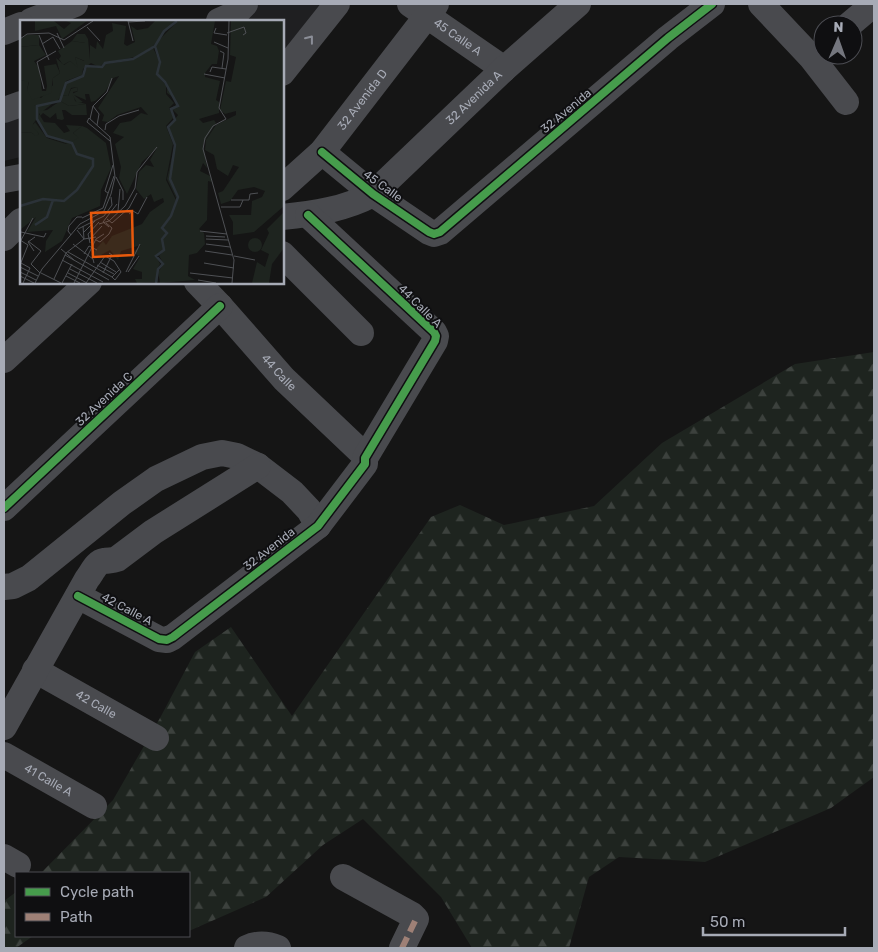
<svg xmlns="http://www.w3.org/2000/svg" width="878" height="952" font-family="Rubik,sans-serif">
	<style>
		.built { fill: #1f1f21 }
		.forest { fill: url(#forest-firs) }
		.lines { fill: none; stroke-linecap: round; stroke-linejoin: round }
		.minor { stroke: #494a4e; stroke-width: 26 }
		.quiet { stroke: #9e8076; stroke-width: 6; stroke-dasharray: 12 6; stroke-linecap: butt }
		.cycleway-casing { stroke: #0f0f11; stroke-width: 11 }
		.cycleway { stroke: #469c4c; stroke-width: 8 }
		.oneway { stroke: #8b8e97 }
		.labels { text-anchor: middle; stroke-width: 4; stroke-linejoin: round; paint-order: stroke }
		.street-label { font-size: 12px; fill: #a7abb6; stroke: #0f0f11 }
		.inset-river { fill: none; stroke: #2b3238; stroke-width: 2.5 }
		.inset-road { fill: none; stroke: #4f5155; stroke-width: 1 }
		.view { fill: #e8590c; fill-opacity: 0.15; stroke: #e8590c; stroke-width: 2.5 }
		.inset-edge { fill: none; stroke: #a7abb6; stroke-width: 2.5 }
	</style>
	<defs>
		<pattern id="forest-firs" width="22" height="20" patternUnits="userSpaceOnUse" patternTransform="scale(1.25)"><rect width="22" height="20" fill="#1e241f"/><path d="M5 1l3.5 6h-7zM16 11l3.5 6h-7z" fill="#3c413d"/></pattern>
	</defs>
	<rect width="100%" height="100%" fill="#151515"/>
	<path class="built" d="M258,4H322L283,51L282,21H239Z
		M21,117V157L4,161V123Z"/>
	<path class="forest" d="M874,352V777L831,808L705,862L619,857L589,877L569,948H472L441,897L363,819L323,845L266,897L189,931V873H41L113,800L160,718L195,652L231,627L292,716L431,517L460,505L504,525L594,506L662,443L795,364Z
		M16,892V936H33L16,948H4V901Z"/>
	<g class="lines">
		<g class="minor">
			<path id="s1" d="M410,4L504,69"/>
			<path d="M761,4L811,57L846,102"/>
			<path d="M31,21L75,4"/>
			<path d="M219,21L235,14L245,4"/>
			<path d="M849,25L874,4"/>
			<path d="M4,32L21,25"/>
			<path d="M282,73L337,4"/>
			<path d="M4,110L21,104"/>
			<path d="M322,152L373,194L429,232L434,234L440,232L668,38L712,4"/>
			<path d="M4,180L21,177"/>
			<path id="s2" d="M282,188L322,152L436,4"/>
			<path id="s3" d="M282,217C313,214 346,209 373,194L504,69L578,4"/>
			<path d="M4,238L21,221"/>
			<path d="M282,254L361,333"/>
			<path id="s4" d="M197,282L220,306L284,379L362,453L365,458"/>
			<path d="M4,360L89,282"/>
			<path d="M4,508L220,306"/>
			<path d="M4,587L13,586L29,578L122,503L156,479L202,457L222,453L237,456L258,466L292,492L309,510L318,526"/>
			<path d="M78,596L159,639L167,640L173,637L318,526L365,464V458L435,341L436,336L434,332L308,215"/>
			<path id="s5" d="M35,670L156,738"/>
			<path d="M4,727L87,579C92,573 96,562 104,561C109,560 112,561 117,559L153,532L258,466"/>
			<path id="s6" d="M4,755L94,806"/>
			<path d="M4,857L18,865"/>
			<path d="M343,877L412,915L416,919L402,948"/>
			<path d="M247,948C257,943 268,944 278,948"/>
		</g>
		<path class="quiet" d="M402,948L416,919"/>
		<g class="cycleway-casing">
			<path id="cycleway" d="M322,152L373,194L429,232L434,234L440,232L668,38L712,4
				M4,508L220,306
				M78,596L159,639L167,640L173,637L318,526L365,464V458L435,341L436,336L434,332L308,215"/>
		</g>
		<use href="#cycleway" class="cycleway"/>
	</g>
	<defs><path id="oneway-chevron" d="M-2-3.5L2.5 0L-2 3.5" fill="none" stroke-width="1.6" stroke-linecap="round" stroke-linejoin="round" transform="scale(1.25)"/></defs>
	<use class="oneway" href="#oneway-chevron" transform="translate(310 39) rotate(-52)"/>
	<g class="labels">
		<g class="street-label">
			<text dy="4" stroke="none"><textPath href="#s1" startOffset="58">45 Calle A</textPath></text>
			<text dy="4" stroke="none"><textPath href="#s3" startOffset="234">32 Avenida A</textPath></text>
			<text dy="4" stroke="none"><textPath href="#s2" startOffset="120">32 Avenida D</textPath></text>
			<text transform="translate(566 111) rotate(-40)" y="4">32 Avenida</text>
			<text transform="translate(383 186) rotate(36)" y="4">45 Calle</text>
			<text transform="translate(420 306) rotate(45)" y="4">44 Calle A</text>
			<text dy="4" stroke="none"><textPath href="#s4" startOffset="122">44 Calle</textPath></text>
			<text transform="translate(104 399) rotate(-43)" y="4">32 Avenida C</text>
			<text transform="translate(269 549) rotate(-38)" y="4">32 Avenida</text>
			<text transform="translate(127 609) rotate(28)" y="4">42 Calle A</text>
			<text dy="4" stroke="none"><textPath href="#s5" startOffset="70">42 Calle</textPath></text>
			<text dy="4" stroke="none"><textPath href="#s6" startOffset="51">41 Calle A</textPath></text>
		</g>
	</g>
	<g transform="translate(20 20)">
		<rect width="264" height="264" fill="#151515"/>
		<path d="M135,1H155L132,27L115,37L84,43L79,47L71,43L63,49L62,55L46,61L38,81L14,86L32,84L19,94L24,102L35,103L44,113L50,111L46,105L62,106L53,113L60,118L57,121L48,124L27,117L16,100L13,104L19,114L16,117L12,113L0,112V60L9,61L7,70L21,78L33,65V58L40,53L36,38L44,45L50,41L57,46L55,37L64,41L65,23L52,21L57,14H65L68,19L70,40V25L76,29L77,21L83,29L86,15L93,11L92,3L106,6L104,24L107,26L115,22L111,6L117,10L128,8ZM6,15H19V25L0,27V20ZM57,67L58,71L53,72L55,81L66,84L49,86L40,81L39,75L48,76L51,69Z" fill="#1e241f"/>
		<path d="M15,1H34L44,9L51,3L46,1H67L42,19L36,6L15,11ZM158,1H195L191,24L197,26L199,31L197,44H192L185,53V57L200,61L196,80L199,82V93L179,99L183,103L194,100L196,103L183,124L187,148L183,143L180,151L190,156L192,162L188,161L187,200L179,209L184,213L185,224L177,233L169,235L168,256L175,260L140,263L138,252L144,244L139,236L144,230L136,236L140,244L137,249L138,262L117,263L115,259H122V252L113,249L120,237L113,232L121,225L101,231L98,240L90,230L81,235H71L83,221L86,225L92,216L122,204L130,192L144,182L143,178L134,182L131,174L124,179L116,169L119,152L126,145L134,147L130,140L137,128L122,142L107,174L99,158L101,147L95,124L104,117L93,113L100,103L111,101L121,93L128,95L121,87L97,95L88,102L82,101L84,95L78,88L99,56L93,58L85,72L75,81L71,82L69,74H65L66,80L54,75L63,82L57,83L52,74L58,71L57,67L51,68L48,76L39,75L46,62L62,56L68,46L79,48L85,44L113,40L133,28L140,42L138,50L141,41L135,24ZM139,58L147,65V73L154,78L156,85L151,88L158,95L149,108L155,123L147,159L157,180L154,192L156,180L146,160L153,124L146,106L154,97L149,88L154,83L146,74V65ZM211,1H264V186L234,212L213,215V202L209,195H231L232,181L242,177L245,171L234,167L218,170L210,181L201,184L198,173L203,171L219,147L213,145L208,156L197,149L194,135L185,130L186,120L196,105L216,95V91L205,94L200,90L206,61L211,62L216,37L210,35ZM52,21L65,23V41L55,37L58,48L50,41L43,45L39,39L41,36L38,31ZM19,25L26,35L14,41L19,48L22,71H26L27,66L24,46L36,44L40,53L33,58L31,73L12,80L7,70L9,62L0,60V27ZM40,81L49,86L66,84L67,95H52L45,90H42L44,99L42,100L37,99L36,93L30,98L23,93L20,96V91L27,90ZM15,102L27,118L46,124L59,118L53,113L62,106L67,108L86,123L91,148L81,170L80,186L52,198L42,221L25,232L26,221L33,210L7,212L16,197L0,210V112L12,113L16,116L19,114L12,106ZM264,192V228L252,244L249,263H232L237,242L245,247L249,234L241,230L249,213L247,209Z" fill="#1e241f" fill-rule="evenodd"/>
		<path d="M228 225a7 7 0 1 1 14 0a7 7 0 1 1-14 0Z" fill="#1e241f"/>
		<path class="inset-river" d="M135,26L140,42L137,54L145,62L158,86L151,89L155,100L148,107L155,125L150,159L158,177L151,196L142,208L147,213L142,219L144,230L136,236L143,244L138,249L136,263M0,186L23,179L44,181L57,170L73,146V139L57,134L52,123L27,116L17,99V86L40,81L46,63L63,56L66,46L82,47L85,43L113,39L135,26L144,11L157,1M15,205L27,197L33,180"/>
		<path class="inset-road" d="M108,1L113,21M209,1L208,39L199,88L206,99L193,106L185,118L183,129L214,240L212,263M108,2L125,1M67,7L80,21M196,8L194,13L207,15M37,13L44,28M207,13L224,7L226,13L223,15M19,15L29,40M0,19L7,14L29,13L44,20L73,1M194,22L208,28M22,24L33,17L40,29M200,31L204,33L202,48M190,52L192,47L206,49M184,54L205,58M24,69L17,42L36,31M73,86L79,94L77,105M69,98L67,102L90,121M70,99L73,86L87,72L92,58M85,110L86,104L99,96L119,90M96,157L103,171V180M88,173L85,171L93,145M211,180H229L230,174L238,173M201,187H220L223,180M98,191L100,169M109,194L113,191L118,194L127,177M62,198L83,188L94,156M87,199L92,203L109,188L117,173M79,204L89,201L105,186L115,168L117,152L137,127M89,207L83,202L97,184M58,209L84,196L92,185L91,177M57,210L64,219L76,217M180,211L207,214M1,212L24,217L26,213M63,213L75,201M51,215L48,211L49,206L57,197H62M186,216L205,217M186,219L208,220M0,220L8,225L0,245M69,220L82,206M76,220L80,222L89,214L92,208L86,203M8,221L21,231L11,244L20,253M0,222L13,198M70,223L68,214L79,202M53,224L73,239L74,243M186,224L210,227M41,229L54,240M14,231L8,222L15,217M185,231L212,235M48,232L92,257M64,234L69,226L77,230M45,235L89,260M214,236L235,240M42,240L83,262M80,242L96,252M1,243L10,248L3,263M184,243L214,248M77,245L94,254M0,247L18,256M50,249L77,263M0,252L16,260M106,252L120,224M108,252L119,236M21,253L41,263M48,253L67,263M83,253L92,235L89,233M170,253L213,258M0,256L14,263M46,256L60,263M34,259L46,233L64,219L63,206M178,260L196,263M15,263L22,249L60,204L84,191L91,174L95,157L90,117L69,98M42,263L52,244M54,263L76,219L84,214M66,263L85,236L94,241L101,252L95,260L92,257L99,250"/>
		<path class="view" d="M112,191L113,235L73,237L71,193Z"/>
		<rect width="264" height="264" class="inset-edge"/>
	</g>
	<rect width="878" height="952" fill="none" stroke="#a7abb6" stroke-width="10"/>
	<rect x="15" y="872" width="175" height="65" fill="#0f0f11" stroke="#4c4d53"/>
	<rect x="25" y="888" width="25" height="8" fill="#469c4c" stroke="#4c4d53"/>
	<text x="60" y="897" font-size="15" fill="#a7abb6">Cycle path</text>
	<rect x="25" y="913" width="25" height="8" fill="#9e8076" stroke="#4c4d53"/>
	<text x="60" y="922" font-size="15" fill="#a7abb6">Path</text>
	<g transform="translate(838 40) rotate(2)"><circle r="24" fill="#0f0f11" stroke="#4c4d53"/>
	<path d="M0-4L9 19L0 12L-9 19Z" fill="#74767e"/>
	<text y="-8" font-size="14" font-weight="bold" text-anchor="middle" fill="#a7abb6">N</text>
	</g>
	<path d="M703 927v8h142v-8" fill="none" stroke="#a7abb6" stroke-width="2.5"/>
	<text x="710" y="927" font-size="15" fill="#a7abb6" stroke="#0f0f11" stroke-width="4" paint-order="stroke">50 m</text>
</svg>
